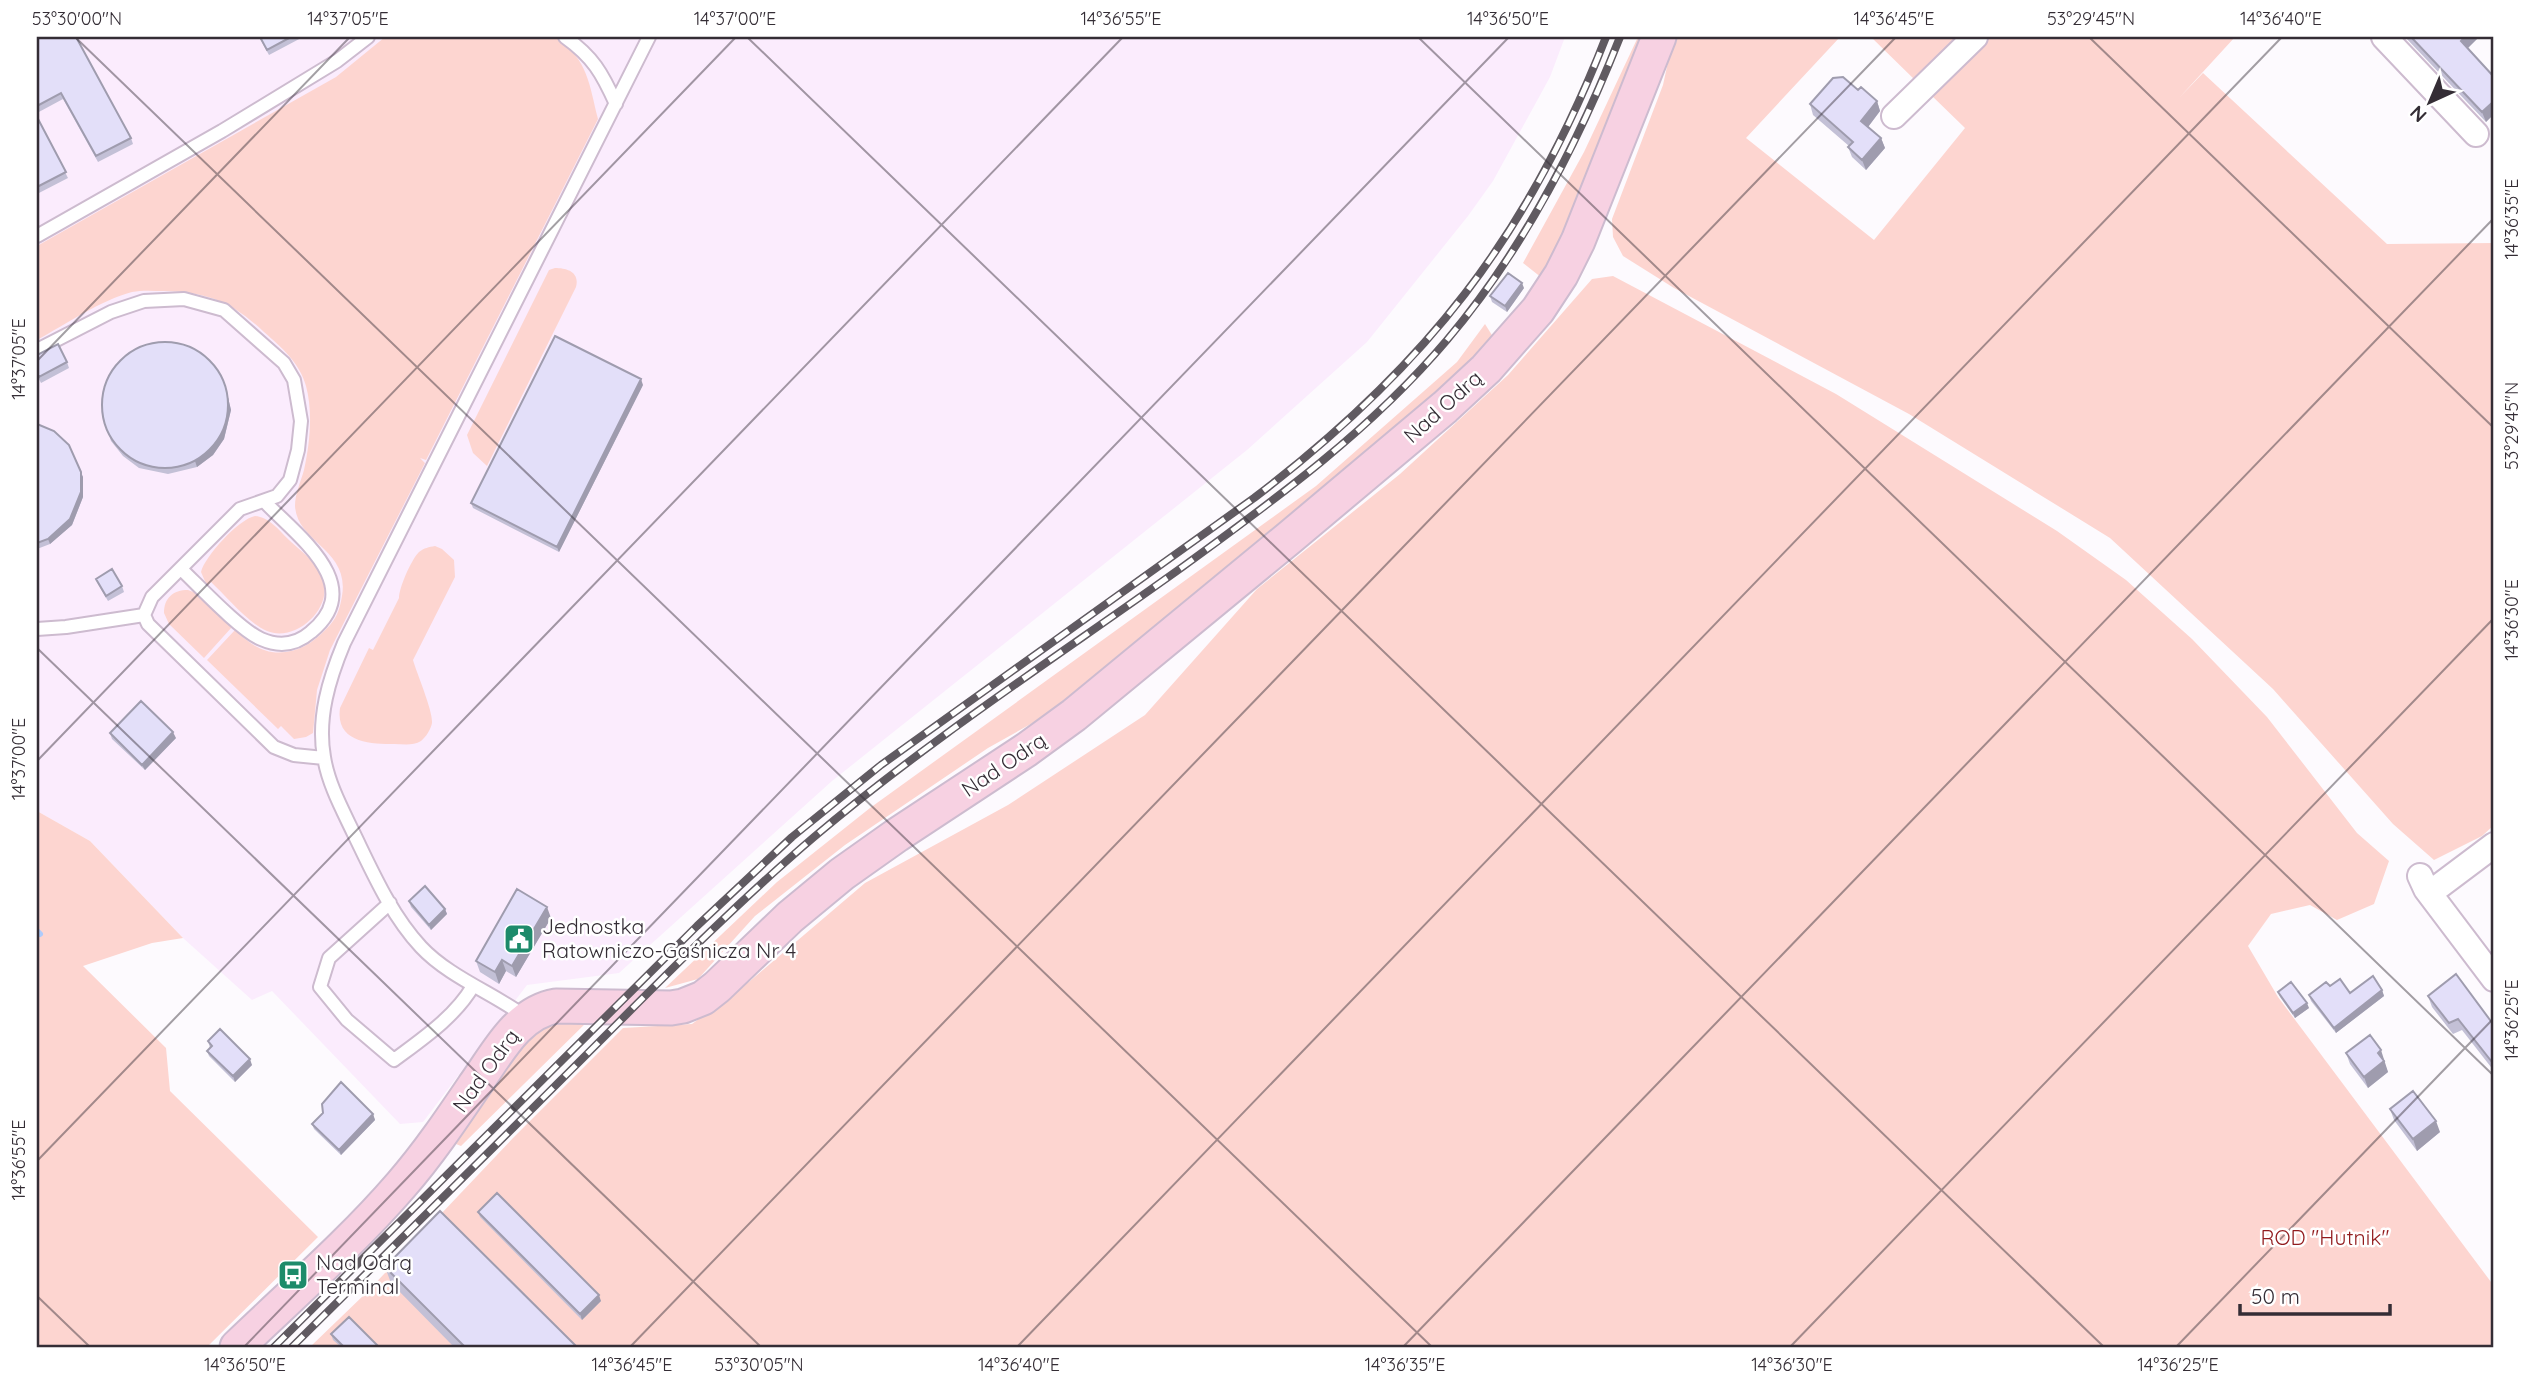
<svg xmlns="http://www.w3.org/2000/svg" width="2531" height="1384" font-family="Quicksand,sans-serif">
	<style>
		.built { fill: #fbecfd }
		.green { fill: #fdd5d0 }
		.lines { fill: none; stroke-linecap: round; stroke-linejoin: round }
		.stream { stroke: #aecbfb; stroke-width: 6 }
		.lane-casing { stroke: #cdbbcf; stroke-width: 16 }
		.street-casing { stroke: #cdbbcf; stroke-width: 28 }
		.secondary-casing { stroke: #cdbbcf; stroke-width: 37 }
		.lane { stroke: #fff; stroke-width: 12 }
		.street { stroke: #fff; stroke-width: 24 }
		.secondary { stroke: #f7d1e2; stroke-width: 33 }
		.rail-casing { stroke: #605a61; stroke-width: 8 }
		.rail { stroke: #fff; stroke-width: 5; stroke-dasharray: 16; stroke-linecap: butt }
		.wall { fill: #c3c0d6 }
		.shaded-wall { fill: #9f9cae }
		.building { fill: #e3dff9; stroke: #9f9cae; stroke-width: 2 }
		.ticks { fill: none; stroke: #342d35; stroke-width: 2; stroke-opacity: 0.45 }
		.labels { text-anchor: middle; stroke-width: 5; stroke-linejoin: round; paint-order: stroke }
		.street-label { font-size: 21px; fill: #342d35; stroke: #fff }
		.poi-label { font-size: 21px; fill: #342d35; stroke: #fff; text-anchor: start }
		.park-label { font-size: 21px; fill: #921c1e; stroke: #fff }
		.neatline { fill: none; stroke: #342d35; stroke-width: 2.5 }
		.ticks-label { font-size: 18px; text-anchor: middle; fill: #342d35 }
	</style>
	<rect width="100%" height="100%" fill="#fdfafe"/>
	<path class="built" d="M37,37H1565L1550,77L1493,181L1468,216L1367,342L1247,450L832,781L619,973L527,985L423,1122L400,1124L272,991L252,1000L183,938L90,841L37,811Z"/>
	<path class="green" d="M385,37H557C588,61 589,83 598,119L426,460L420,458L425,463L330,650L317,690L313,733L306,737L294,739L281,726L278,729L207,660L235,630C250,644 264,655 286,652C304,650 318,638 330,625C338,616 340,607 342,596C350,549 297,543 295,506C295,494 301,481 304,470C310,443 313,412 306,386C300,363 281,347 264,332C232,302 208,292 164,291C154,291 142,290 132,292C101,300 66,324 37,340V246L336,77Z
		M1638,37H1650L1571,221L1542,278L1523,263L1584,152Z
		M1678,37H1840L1746,138L1874,240L1965,128L1930,94L1989,37H2235L2179,98L2203,73L2387,244L2494,243V825L2482,836L2434,860L2393,824L2273,689L2110,538L1909,414L1674,288L1623,256L1613,237L1612,219L1663,85L1668,62Z
		M1871,37H1966L1917,82Z
		M555,268C567,268 580,272 576,287L487,466L473,453L467,435L549,270Z
		M1613,276L1836,394L2057,531L2126,580L2192,639L2267,717L2357,833L2389,861L2374,904L2337,920L2310,905L2271,914L2248,946L2278,997L2494,1286V1347H310L366,1293L513,1138L623,1028L692,1024L750,981L865,883L1008,805L1145,715L1257,589L1400,474L1508,375L1592,279Z
		M1485,324L1495,340L1427,409L1161,627L1036,721L988,748L845,845L755,916L698,979L665,988L777,882L870,808L1316,486L1457,362Z
		M255,516C269,517 279,530 289,540C302,552 318,563 323,580C333,609 295,643 267,631C248,623 226,596 211,582L207,586L201,572C205,556 239,519 255,516Z
		M435,546L442,549L454,560L455,577L413,660C417,674 433,711 432,723C431,729 426,737 421,741C413,746 403,744 394,744C371,744 335,743 340,708L369,648L373,650L399,598C399,588 411,560 419,552C424,548 429,547 435,546Z
		M188,590L196,593L232,627L204,658L169,624L164,613C164,598 173,590 188,590Z
		M37,811L90,841L183,938L152,943L83,966L166,1048L170,1091L318,1237L207,1347H37Z
		M559,1017L591,1018L461,1146L451,1142L534,1028Z"/>
	<g class="lines">
		<path class="stream" d="M37,931L40,934"/>
		<g class="lane-casing">
			<path id="lane" d="M565,37C593,57 602,73 616,104
				M37,236L222,131L337,61L368,37
				M37,350L111,312L144,301L184,299L224,310L284,363L294,380L301,421L298,450L290,480L277,496L240,509L152,597L144,615L148,624L274,747L294,755L324,758
				M181,569C199,586 240,630 261,639C279,647 296,645 311,632C368,585 297,536 264,501
				M37,629L66,627L144,615
				M390,903L329,958L320,987L347,1020L394,1060C422,1039 455,1017 473,986
				M527,1018C495,994 449,977 421,947C391,915 372,871 353,832C342,809 328,783 324,757C317,718 329,679 344,643L649,37"/>
		</g>
		<g class="street-casing">
			<path id="street" d="M2384,37L2476,134
				M1894,116L1975,37
				M2420,876L2426,889L2494,979
				M2430,893L2494,845"/>
		</g>
		<g class="secondary-casing">
			<path id="secondary" d="M237,1347C292,1294 351,1243 401,1185C428,1154 451,1120 474,1086C496,1056 516,1013 556,1006L671,1008L683,1006L703,998L717,987L790,917L842,874L897,835L1026,750L1074,715L1289,538L1445,407L1486,369L1538,310L1561,275L1578,241L1659,37"/>
		</g>
		<use href="#lane" class="lane"/>
		<use href="#street" class="street"/>
		<use href="#secondary" class="secondary"/>
		<g class="rail-casing">
			<path id="rail" d="M274,1347L697,926L792,837L881,765L1254,498C1425,368 1528,237 1606,37
				M292,1347C389,1251 485,1156 581,1060C657,984 732,907 814,837C930,739 1058,656 1181,568C1276,499 1371,430 1447,340C1523,250 1577,146 1620,37"/>
		</g>
		<use href="#rail" class="rail"/>
	</g>
	<path class="wall" d="M37,37L131,138L133,144L98,162L63,99L37,113Z
		M259,37H303L269,55Z
		M2405,37H2479L2467,48L2494,77V114L2486,122Z
		M1858,90L1877,101L1880,111L1868,127L1881,138L1885,148L1866,170L1852,157L1848,147L1849,146L1813,115L1810,104Z
		M37,117L68,178L37,194Z
		M1524,288L1507,312L1492,302L1490,296Z
		M37,355L67,362L69,368L41,383L37,375Z
		M225,385L231,410L224,439L213,455L197,467L168,474L139,468L123,456L111,441L109,435Z
		M643,385L559,552L473,508L471,503Z
		M37,424L83,477V497L72,525L50,544L37,549Z
		M96,579L122,586L124,592L108,601L98,584Z
		M110,733L176,738L145,770L112,739Z
		M409,901L445,909L447,914L431,930L411,907Z
		M551,918L516,977L506,971L499,984L480,972L476,961Z
		M2330,986L2350,993L2382,990L2384,996L2336,1033L2311,1001L2309,995Z
		M2278,992L2309,1008L2295,1018L2280,997Z
		M2428,996L2493,1024L2494,1023V1071L2462,1030L2453,1034L2432,1007Z
		M208,1041L252,1065L235,1082L209,1056L207,1051L210,1048Z
		M2346,1053L2385,1061L2384,1062L2388,1072L2368,1088L2350,1064Z
		M2390,1109L2440,1132L2417,1151L2394,1120Z
		M373,1114L375,1120L341,1155L314,1129L312,1124Z
		M478,1212L601,1301L582,1320L480,1217Z
		M385,1267L577,1347H454L391,1283Z
		M331,1334L379,1347H341L333,1340Z"/>
	<path class="shaded-wall" d="M2465,37H2479L2465,51L2461,41Z
		M1877,101L1880,111L1865,131L1861,121Z
		M2494,101V114L2486,122L2482,112Z
		M1881,138L1885,148L1866,170L1862,160Z
		M1522,283L1524,288L1507,312L1505,306Z
		M641,379L643,385L559,552L557,547Z
		M225,385L231,410L224,439L213,455L197,467L195,461Z
		M81,472L83,477V497L72,525L50,544L48,539Z
		M173,732L176,738L145,770L142,765Z
		M547,907L551,918L516,977L512,966Z
		M445,909L447,914L431,930L429,925Z
		M502,960L506,971L499,984L495,972Z
		M2382,990L2384,996L2336,1033L2334,1028Z
		M2307,1003L2309,1008L2295,1018L2293,1013Z
		M2381,1050L2388,1072L2368,1088L2364,1077L2378,1053Z
		M250,1059L252,1065L235,1082L233,1076Z
		M373,1114L375,1120L341,1155L339,1150Z
		M2436,1121L2440,1132L2417,1151L2413,1139Z
		M599,1295L601,1301L582,1320L580,1314Z"/>
	<path class="building" d="M37,37H76L131,138L96,156L61,93L37,106Z
		M260,37H291L267,50Z
		M2411,37H2465L2461,41L2494,77V101L2482,112Z
		M1843,77L1858,90L1861,87L1877,101L1861,121L1881,138L1862,160L1848,147L1853,142L1810,104L1833,78Z
		M37,117L66,172L37,187Z
		M1508,273L1522,283L1505,306L1490,296Z
		M555,336L641,379L557,547L471,503Z
		M102 405a63 63 0 1 1 126 0a63 63 0 1 1-126 0Z
		M58,344L67,362L39,377L37,373V355Z
		M37,424L54,431L69,445L81,472V492L70,519L48,539L37,543Z
		M112,569L122,586L106,596L96,579Z
		M141,701L173,732L142,765L110,733Z
		M425,886L445,909L429,925L409,901Z
		M517,889L547,907L512,966L502,960L495,972L476,961Z
		M2456,974L2493,1024L2494,1023V1060L2492,1062L2458,1019L2449,1023L2428,996Z
		M2373,976L2382,990L2334,1028L2309,995L2326,982L2330,986L2340,979L2350,993Z
		M2291,982L2307,1003L2293,1013L2278,992Z
		M220,1029L250,1059L233,1076L207,1051L212,1046L208,1041Z
		M2370,1035L2381,1050L2378,1053L2384,1061L2364,1077L2346,1053Z
		M341,1082L373,1114L339,1150L312,1124L323,1113L322,1104Z
		M2413,1091L2436,1121L2413,1139L2390,1109Z
		M497,1193L599,1295L580,1314L478,1212Z
		M440,1211L577,1347H465L385,1267Z
		M349,1317L379,1347H344L331,1334Z"/>
	<path class="ticks" d="M75,37L1432,1347M747,37L2104,1347M1418,37L2494,1076M2089,37L2494,428M37,361L350,37M37,648L761,1347M37,761L736,37M37,1161L1123,37M37,1296L90,1347M244,1347L1509,37M630,1347L1896,37M1017,1347L2282,37M1403,1347L2494,218M1790,1347L2494,618M2176,1347L2494,1018"/>
	<defs>
		<g id="civic-square" transform="scale(1.575)"><rect x="-9" y="-9" width="18" height="18" rx="4" fill="#1d8b6a" stroke="#fff"/><path d="M-.6-6.5H3V-4.5H.6V-3L4-1V1h2V6H-6V1h2V-1L-.6-3ZM-1.2 2.5V6h2.4V2.5Z" fill="#fff"/></g>
		<g id="bus-square" transform="scale(1.575)"><rect x="-9" y="-9" width="18" height="18" rx="4" fill="#1d8b6a" stroke="#fff"/><path d="M-5-6H5V4H4V6H2V4H-2V6H-4V4H-5ZM-3.5-4V0h7V-4ZM-3.5 1.2v1.5H-2V1.2ZM2 1.2v1.5H3.5V1.2Z" fill="#fff"/></g>
	</defs>
	<g fill-rule="evenodd">
		<use href="#civic-square" x="519" y="939"/>
		<use href="#bus-square" x="293" y="1275"/>
	</g>
	<g class="labels">
		<g class="street-label">
			<text transform="translate(1443 407) rotate(-42)" y="7">Nad Odrą</text>
			<text transform="translate(1004 765) rotate(-34)" y="7">Nad Odrą</text>
			<text transform="translate(486 1071) rotate(-54)" y="7">Nad Odrą</text>
		</g>
		<g class="poi-label">
			<text x="542" y="934">Jednostka<tspan x="542" dy="24">Ratowniczo-Gaśnicza Nr 4</tspan></text>
			<text x="316" y="1270">Nad Odrą<tspan x="316" dy="24">Terminal</tspan></text>
		</g>
		<g class="park-label">
			<text x="2325" y="1245">ROD "Hutnik"</text>
		</g>
	</g>
	<rect width="2531" height="1384" fill="none" stroke="#ffffff" stroke-width="77"/>
	<g transform="translate(2430 102) rotate(224)" stroke="#ffffff" stroke-width="5" paint-order="stroke">
	<path d="M0-5L12 26L0 18L-12 26Z" fill="#342d35"/>
	<text y="-10" font-size="19" font-weight="bold" text-anchor="middle" fill="#342d35">N</text>
	</g>
	<path d="M2240 1304v10h150v-10" fill="none" stroke="#342d35" stroke-width="3.5"/>
	<text x="2251" y="1304" font-size="21" fill="#342d35" stroke="#ffffff" stroke-width="5" paint-order="stroke">50 m</text>
	<rect x="38" y="38" width="2454" height="1308" class="neatline"/>
	<g class="ticks-label">
		<text x="77" y="25">53°30'00"N</text>
		<text x="348" y="25">14°37'05"E</text>
		<text x="735" y="25">14°37'00"E</text>
		<text x="1121" y="25">14°36'55"E</text>
		<text x="1508" y="25">14°36'50"E</text>
		<text x="1894" y="25">14°36'45"E</text>
		<text x="2091" y="25">53°29'45"N</text>
		<text x="2281" y="25">14°36'40"E</text>
		<text transform="translate(2512 219) rotate(-90)" y="6">14°36'35"E</text>
		<text transform="translate(19 359) rotate(-90)" y="6">14°37'05"E</text>
		<text transform="translate(2512 426) rotate(-90)" y="6">53°29'45"N</text>
		<text transform="translate(2512 620) rotate(-90)" y="6">14°36'30"E</text>
		<text transform="translate(19 759) rotate(-90)" y="6">14°37'00"E</text>
		<text transform="translate(2512 1020) rotate(-90)" y="6">14°36'25"E</text>
		<text transform="translate(19 1160) rotate(-90)" y="6">14°36'55"E</text>
		<text x="245" y="1371">14°36'50"E</text>
		<text x="632" y="1371">14°36'45"E</text>
		<text x="759" y="1371">53°30'05"N</text>
		<text x="1019" y="1371">14°36'40"E</text>
		<text x="1405" y="1371">14°36'35"E</text>
		<text x="1792" y="1371">14°36'30"E</text>
		<text x="2178" y="1371">14°36'25"E</text>
	</g>
</svg>
